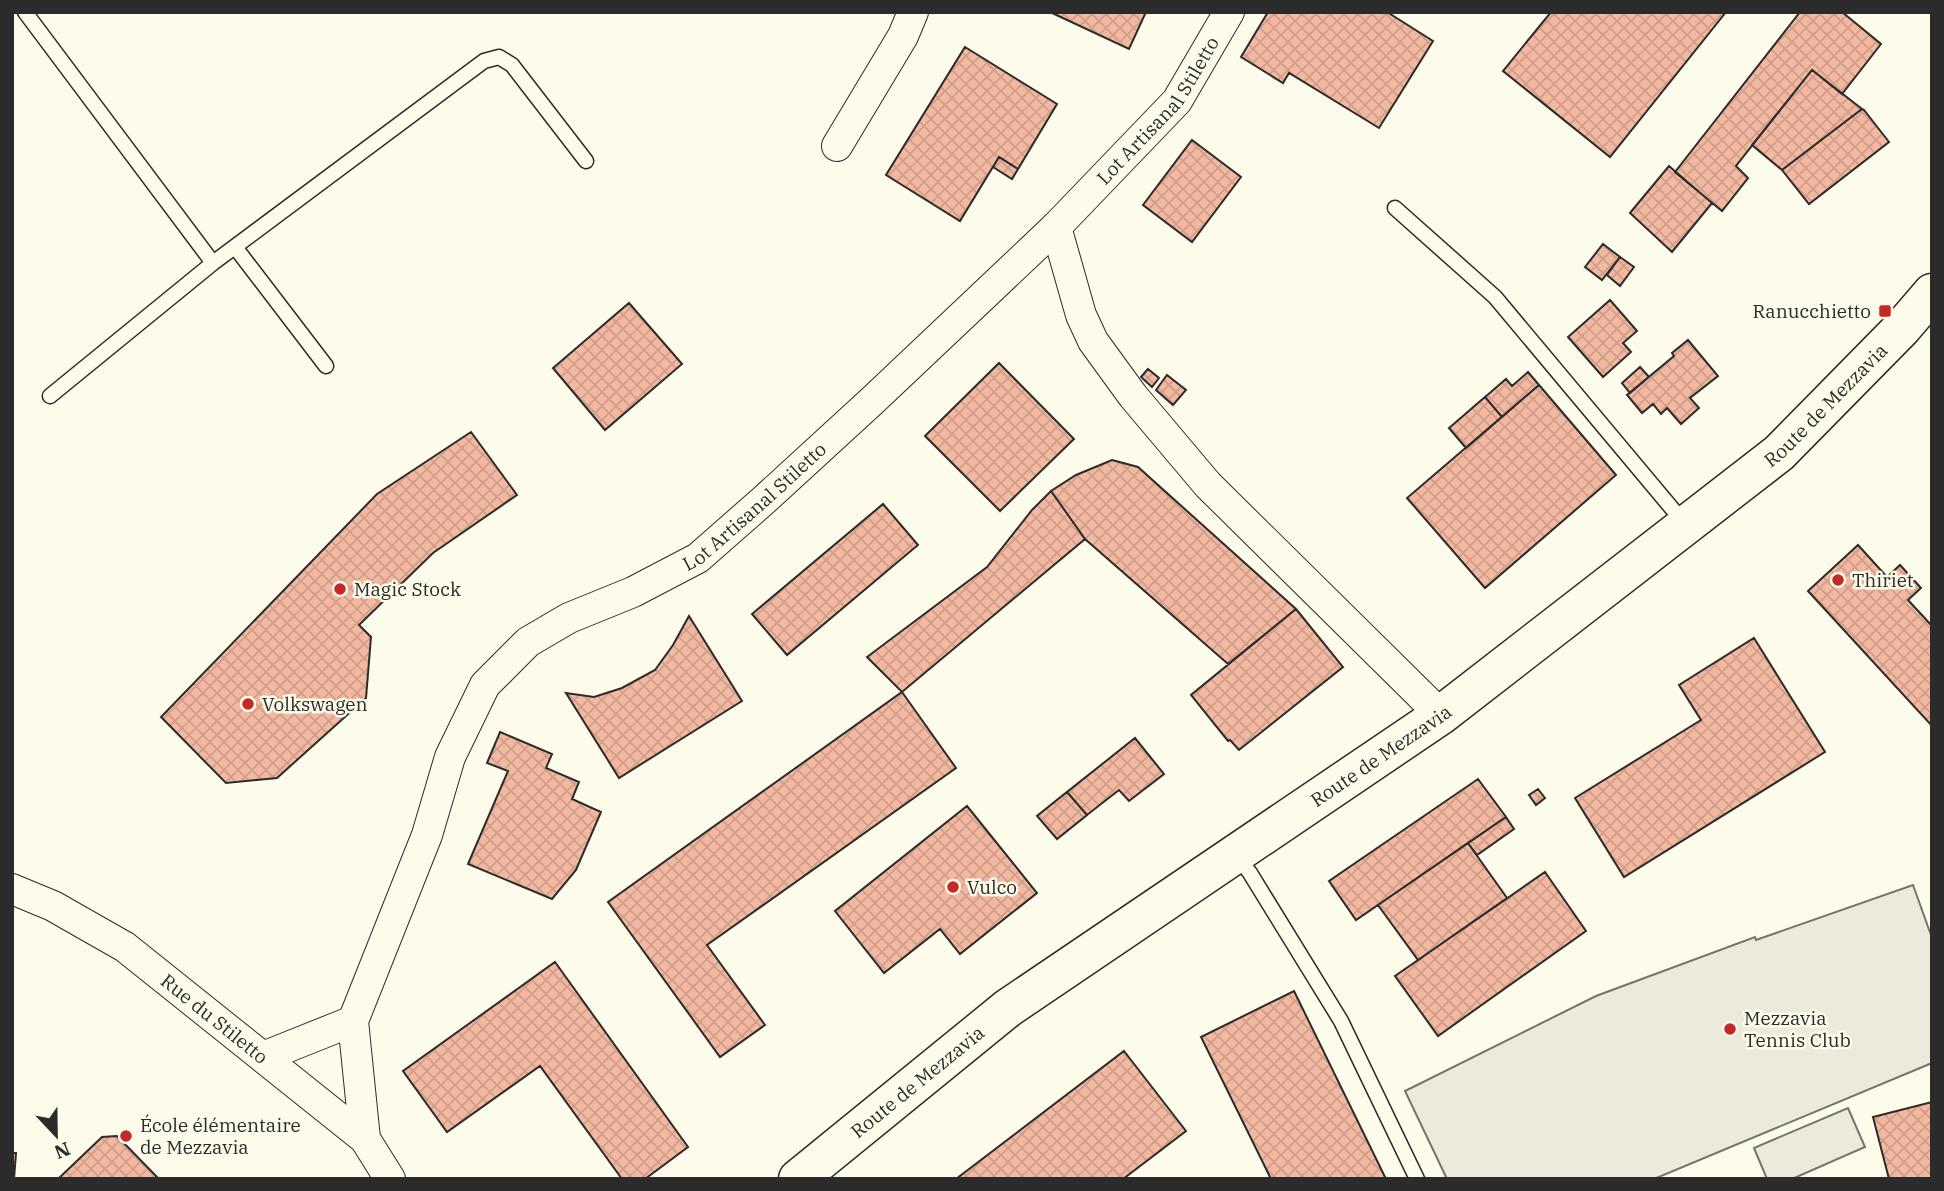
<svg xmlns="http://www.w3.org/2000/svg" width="1944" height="1191" font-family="'IBM Plex Serif',serif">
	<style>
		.green { fill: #ecebdb; stroke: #74746e; stroke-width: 2 }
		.building { fill: url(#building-cross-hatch); stroke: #2b2b2b; stroke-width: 2 }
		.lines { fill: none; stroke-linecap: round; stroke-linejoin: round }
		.lane-casing { stroke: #2b2b2b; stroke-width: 17 }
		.street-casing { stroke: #2b2b2b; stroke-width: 32 }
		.primary-casing { stroke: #2b2b2b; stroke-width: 41 }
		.lane { stroke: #fdfbea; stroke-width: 14 }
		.street { stroke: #fdfbea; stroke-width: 30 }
		.primary { stroke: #fdfbea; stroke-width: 38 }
		.poi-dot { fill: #c62828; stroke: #fdfbea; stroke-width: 2.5 }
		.labels { text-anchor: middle; stroke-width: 5; stroke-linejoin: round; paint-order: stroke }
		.street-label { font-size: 19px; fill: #2b2b2b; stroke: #fdfbea }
		.poi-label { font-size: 19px; fill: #2b2b2b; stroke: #fdfbea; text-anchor: start }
	</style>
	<defs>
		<pattern id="building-cross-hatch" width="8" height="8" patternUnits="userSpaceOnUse" patternTransform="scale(1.75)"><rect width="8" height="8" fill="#f2b8a0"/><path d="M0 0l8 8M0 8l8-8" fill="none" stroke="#d09e8a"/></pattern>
	</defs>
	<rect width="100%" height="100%" fill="#fdfbea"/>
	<path class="green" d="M1913,885L1932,938V1063L1654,1179H1447L1405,1091L1596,996L1755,937L1756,940Z
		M1848,1108L1865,1147L1792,1179H1767L1754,1148Z"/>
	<path class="building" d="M1050,12H1146L1129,49Z
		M1268,12H1387L1433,41L1379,128L1289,73L1283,83L1241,57Z
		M1551,12H1726L1610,157L1503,71Z
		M1800,12H1842L1881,44L1842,94L1812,70L1736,166L1748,178L1722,211L1675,172Z
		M965,47L1057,104L1018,169L999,157L960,221L886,175Z
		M1812,70L1862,109L1782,170L1752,145Z
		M1862,109L1864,110L1889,142L1809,204L1782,170Z
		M1192,140L1241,177L1192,242L1143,205Z
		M999,157L1018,169L1012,179L993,167Z
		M1669,166L1712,203L1672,252L1630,213Z
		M1603,244L1620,257L1602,280L1585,267Z
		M1620,257L1634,267L1620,286L1607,275Z
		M1610,300L1637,331L1623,343L1631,352L1603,377L1568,337Z
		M629,303L682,364L605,430L553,368Z
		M1688,340L1718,376L1690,398L1699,408L1681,424L1667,408L1661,414L1653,404L1642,413L1627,395L1674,356L1672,353Z
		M999,363L1074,439L1000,511L925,436Z
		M1640,367L1649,377L1630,393L1622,383Z
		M1148,369L1159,378L1152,387L1141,377Z
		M1528,372L1539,385L1502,417L1485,397L1506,379L1512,386Z
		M1167,375L1186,390L1173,405L1156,390Z
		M1539,385L1616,475L1485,588L1407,498Z
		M1485,397L1502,417L1466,448L1449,428Z
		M471,432L517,495L433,553L359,625L371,637L366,698L277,778L226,783L161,717L377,494Z
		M1112,460L1138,467L1296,609L1228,664L1085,539L1051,491L1076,475Z
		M1051,491L1085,539L902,692L867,657L987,567L1032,510Z
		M883,504L918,545L787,655L752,614Z
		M1858,545L1887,577L1900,565L1921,588L1908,600L1932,626V726L1808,591Z
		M1296,609L1343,667L1239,750L1230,740L1228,741L1191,695Z
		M689,616L742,701L619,778L566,693L594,697L622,688L655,670L673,645Z
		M1754,638L1825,752L1624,877L1575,798L1701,720L1679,685Z
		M902,692L956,768L707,945L765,1025L720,1057L608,902Z
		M500,732L552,754L546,768L579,782L572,799L601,812L576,870L552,899L468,864L508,771L487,763Z
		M1135,738L1164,774L1129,801L1119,790L1087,815L1067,792Z
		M1478,779L1506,817L1356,920L1329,881Z
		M1538,789L1545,798L1536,805L1529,795Z
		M1067,792L1087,815L1057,839L1037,816Z
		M967,806L1037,893L960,954L940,929L884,973L835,911Z
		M1506,817L1514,829L1477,855L1468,843Z
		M1468,843L1507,898L1418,960L1378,905Z
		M1545,872L1586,931L1438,1036L1395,976Z
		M555,962L688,1147L645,1179H622L540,1066L447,1132L403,1071Z
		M1294,991L1386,1179H1271L1201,1037Z
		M1124,1051L1186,1131L1123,1179H956Z
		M1932,1102V1179H1889L1873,1117Z
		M117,1136L159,1179H58L102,1137Z
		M12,1153H16L14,1179H12Z"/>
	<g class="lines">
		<g class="lane-casing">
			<path id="lane" d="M25,12L213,263
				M1395,208L1495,297L1685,524
				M235,247L326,366
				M50,396L213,263L484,61L499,57L512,65L586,161
				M1236,855L1250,873L1341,1021L1417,1179"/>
		</g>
		<g class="street-casing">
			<g id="street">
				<path d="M837,146L903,36L913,12"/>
				<path d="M1056,227L1081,315L1093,341L1133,396L1208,485L1441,715"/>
				<path id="s1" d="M12,889L53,906L125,947L365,1139L390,1179"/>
				<path d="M263,1057L353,1021"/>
				<path id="s2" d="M365,1139L353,1021L427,835L450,757L485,685L528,642L569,618L633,592L698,558L764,500L872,401L1056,227L1177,101L1229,12"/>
			</g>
		</g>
		<g class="primary-casing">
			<g id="primary">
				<path id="s3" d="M798,1179L1008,1008L1441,715L1779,453L1902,328L1932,293"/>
			</g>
		</g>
		<use href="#lane" class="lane"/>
		<use href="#street" class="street"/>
		<use href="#primary" class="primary"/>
	</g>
	<g class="poi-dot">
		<rect x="1878" y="304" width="14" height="14" rx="3.5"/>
		<circle cx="1838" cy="580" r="7"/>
		<circle cx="340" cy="589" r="7"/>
		<circle cx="248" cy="704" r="7"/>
		<circle cx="953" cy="887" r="7"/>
		<circle cx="1730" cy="1029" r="7"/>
		<circle cx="126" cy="1136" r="7"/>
	</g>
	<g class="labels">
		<g class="street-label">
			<text dy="7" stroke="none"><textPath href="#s2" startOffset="1374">Lot Artisanal Stiletto</textPath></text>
			<text dy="7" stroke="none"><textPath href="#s3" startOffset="1288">Route de Mezzavia</textPath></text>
			<text dy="7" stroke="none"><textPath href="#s2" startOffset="807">Lot Artisanal Stiletto</textPath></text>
			<text dy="7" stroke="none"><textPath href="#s3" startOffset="721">Route de Mezzavia</textPath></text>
			<text dy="7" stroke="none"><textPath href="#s1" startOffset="242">Rue du Stiletto</textPath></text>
			<text dy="7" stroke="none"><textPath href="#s3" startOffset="154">Route de Mezzavia</textPath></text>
		</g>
		<g class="poi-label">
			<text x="1871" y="318" text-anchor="end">Ranucchietto</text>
			<text x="1852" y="587">Thiriet</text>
			<text x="354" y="596">Magic Stock</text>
			<text x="262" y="711">Volkswagen</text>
			<text x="967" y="894">Vulco</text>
			<text x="1744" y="1025">Mezzavia<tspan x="1744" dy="22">Tennis Club</tspan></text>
			<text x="140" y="1132">École élémentaire<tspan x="140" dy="22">de Mezzavia</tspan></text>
		</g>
	</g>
	<rect width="1944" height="1191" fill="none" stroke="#2b2b2b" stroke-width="28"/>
	<g transform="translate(56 1135) rotate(158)" stroke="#fdfbea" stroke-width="5" paint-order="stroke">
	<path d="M0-5L12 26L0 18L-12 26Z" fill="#2b2b2b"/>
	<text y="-10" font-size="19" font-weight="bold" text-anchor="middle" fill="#2b2b2b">N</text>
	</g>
</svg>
